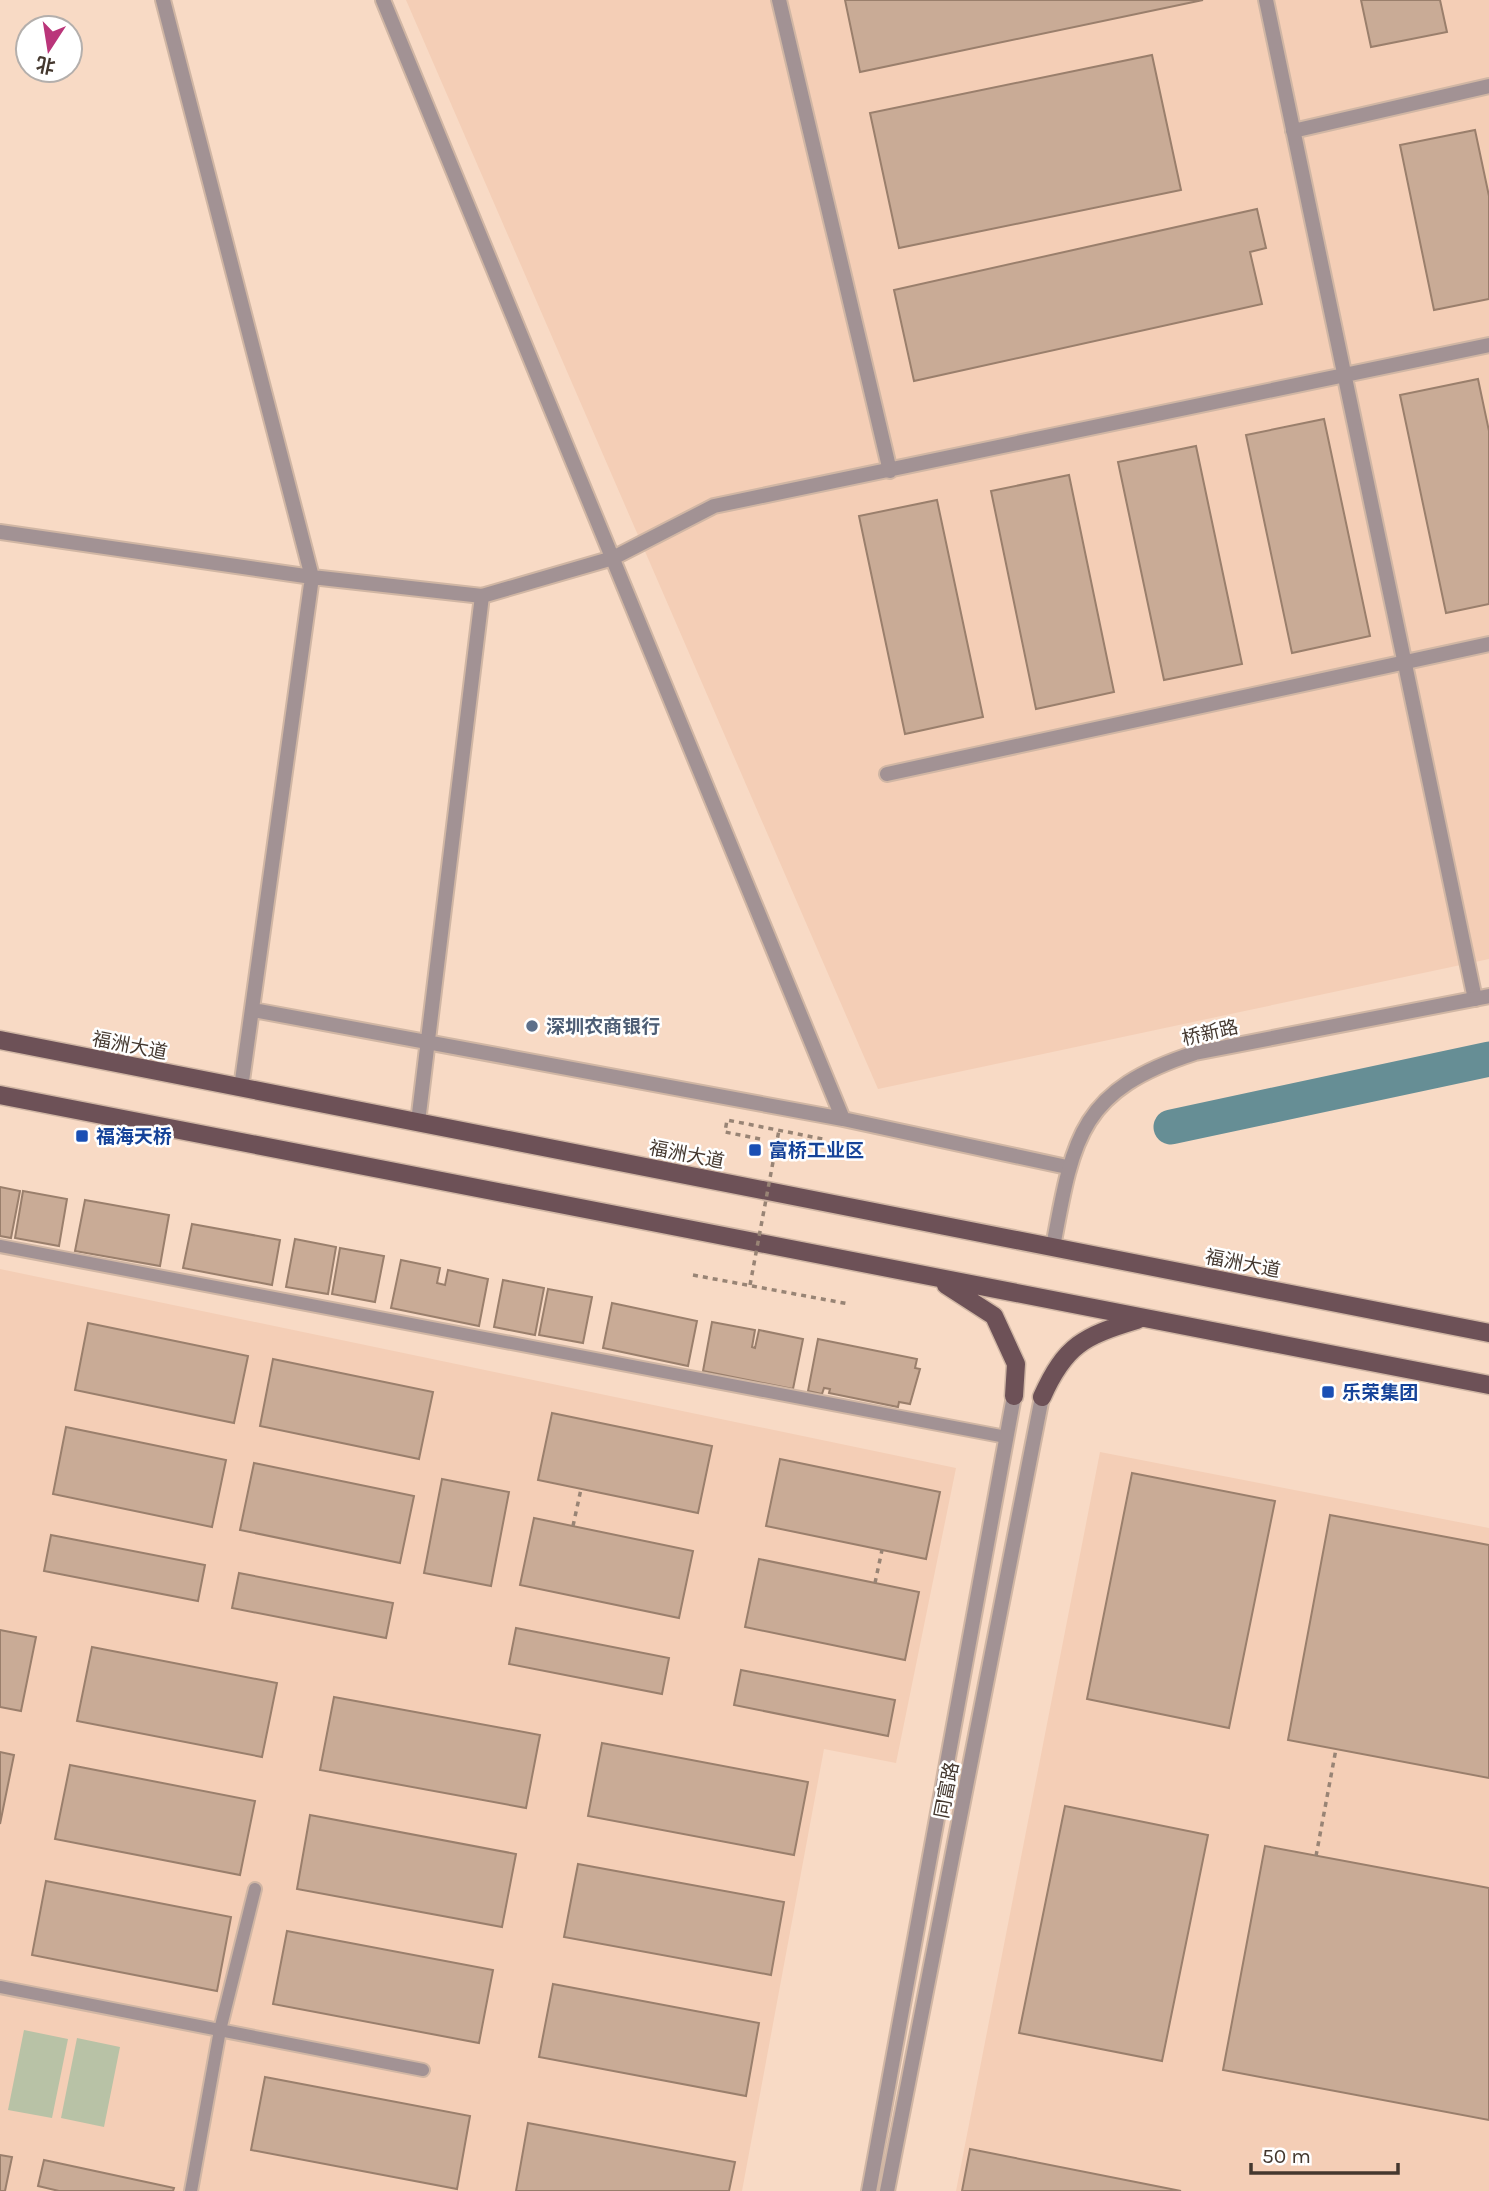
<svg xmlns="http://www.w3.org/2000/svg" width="1489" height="2191" font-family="Karla,'Noto Sans SC',sans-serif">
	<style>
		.built { fill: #f4ceb6 }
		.green { fill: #b8c2a6 }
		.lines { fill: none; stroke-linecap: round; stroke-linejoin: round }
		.river { stroke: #668e95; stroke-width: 35 }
		.building { fill: #c9ab96; stroke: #9a7f6c; stroke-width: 2 }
		.service-casing { stroke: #d0b6a4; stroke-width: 16 }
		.minor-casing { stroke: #d0b6a4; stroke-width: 18 }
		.tertiary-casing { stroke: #d0b6a4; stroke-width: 18 }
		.primary-casing { stroke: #d0b6a4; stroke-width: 21 }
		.path { stroke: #988475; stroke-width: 3.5; stroke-dasharray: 5 5; stroke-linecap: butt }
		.service { stroke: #a29294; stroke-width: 12 }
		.minor { stroke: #a29294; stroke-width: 14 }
		.tertiary { stroke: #a29294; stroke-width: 14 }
		.primary { stroke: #6d5157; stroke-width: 18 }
		.path-bridge { stroke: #988475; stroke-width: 3.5; stroke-dasharray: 5 5; stroke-linecap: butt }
		.service-dot { fill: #5c6f8a; stroke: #fff; stroke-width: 2.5 }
		.transit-dot { fill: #1a4fb4; stroke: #fff; stroke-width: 2.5 }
		.labels { text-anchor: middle; stroke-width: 5; stroke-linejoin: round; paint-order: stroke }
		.service-label { font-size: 19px; font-weight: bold; fill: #4e5e75; stroke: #fff; text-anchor: start }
		.street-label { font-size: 19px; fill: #44382f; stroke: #fff }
		.transit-label { font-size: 19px; font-weight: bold; fill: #164399; stroke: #fff; text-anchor: start }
	</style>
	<rect width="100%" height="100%" fill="#f8dac5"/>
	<path class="built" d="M406,0H1489V959L878,1089Z
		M0,1269L956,1468L896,1763L824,1749L742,2191H0Z
		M1100,1452L1489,1528V2191H956Z"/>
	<path class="green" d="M24,2030L68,2039L52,2118L8,2110Z
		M77,2038L120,2047L104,2127L61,2118Z"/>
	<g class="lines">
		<path class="river" d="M1171,1127L1489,1059"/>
	</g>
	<path class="building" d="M845,0H1203L860,72Z
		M1361,0H1440L1447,32L1371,47Z
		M1152,55L1181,190L899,248L870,113Z
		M1475,130L1489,196V299L1434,310L1400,145Z
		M1257,209L1266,248L1250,252L1262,304L914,381L894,290Z
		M1478,379L1489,431V604L1446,613L1400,395Z
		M1324,419L1370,636L1292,653L1246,435Z
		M1196,446L1242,664L1164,680L1118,462Z
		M1069,475L1114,692L1036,709L991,491Z
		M937,500L983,717L905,734L859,516Z
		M0,1187L20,1191L11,1238L0,1236Z
		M23,1191L67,1199L59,1246L15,1238Z
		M85,1200L169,1215L160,1266L75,1251Z
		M192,1224L280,1240L272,1285L183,1268Z
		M295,1239L336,1247L328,1294L286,1287Z
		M340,1248L384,1256L375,1302L332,1294Z
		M401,1260L440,1268L437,1283L445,1285L448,1270L488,1279L479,1326L391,1308Z
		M503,1280L544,1288L535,1335L494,1327Z
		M548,1289L592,1297L583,1343L539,1335Z
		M612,1303L697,1321L688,1366L603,1348Z
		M712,1322L755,1330L752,1347L755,1348L759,1330L803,1339L793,1389L703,1371Z
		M88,1323L248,1356L234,1423L75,1390Z
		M818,1339L917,1359L915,1368L920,1369L910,1404L899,1402L898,1407L829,1393L830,1389L824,1388L822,1394L808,1391Z
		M273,1359L433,1392L419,1459L260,1426Z
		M552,1413L712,1446L698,1513L538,1480Z
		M66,1427L226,1460L212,1527L53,1494Z
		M780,1459L940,1492L926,1559L766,1526Z
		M254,1463L414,1496L400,1563L240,1530Z
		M1132,1473L1275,1501L1229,1728L1087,1699Z
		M442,1479L509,1492L491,1586L424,1573Z
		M1330,1515L1489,1545V1778L1288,1740Z
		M534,1518L693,1551L679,1618L520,1585Z
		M51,1535L205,1565L198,1601L44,1571Z
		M759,1559L919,1592L905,1660L745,1627Z
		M239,1573L393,1603L386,1638L232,1608Z
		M516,1628L669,1658L662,1694L509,1664Z
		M0,1630L36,1637L21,1711L0,1707Z
		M92,1647L277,1683L262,1757L77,1721Z
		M741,1670L895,1700L888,1736L734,1705Z
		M334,1697L540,1735L526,1808L320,1770Z
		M602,1743L808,1782L794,1855L588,1816Z
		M0,1752L14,1755L0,1824Z
		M70,1765L255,1801L240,1875L55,1839Z
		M1065,1806L1208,1835L1162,2061L1019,2033Z
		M310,1815L516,1854L502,1927L297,1889Z
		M1265,1846L1489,1888V2120L1223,2070Z
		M578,1864L784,1902L771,1975L564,1937Z
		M46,1881L231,1917L217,1991L32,1955Z
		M287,1931L493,1970L479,2043L273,2004Z
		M553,1984L759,2023L746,2096L539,2057Z
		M265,2077L470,2116L457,2189L251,2150Z
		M528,2123L735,2162L729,2191H516Z
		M970,2149L1181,2191H962Z
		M0,2155L12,2157L5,2191H0Z
		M44,2160L174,2188L173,2191H59L38,2186Z"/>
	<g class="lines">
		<g class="service-casing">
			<path id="service" d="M0,1246L1006,1437
				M0,1987L423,2070
				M191,2191L220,2030L255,1889"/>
		</g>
		<g class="minor-casing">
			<path id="minor" d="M163,0L312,577L241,1088
				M383,0L843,1119
				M779,0L890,471
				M1266,0L1475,999
				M1293,131L1489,86
				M0,532L312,577L482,596L613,558L714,506L1489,345
				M887,774L1489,644
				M253,1010L843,1119L1067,1167
				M418,1122L482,596"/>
		</g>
		<g class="tertiary-casing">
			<path id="tertiary" d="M1053,1247C1073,1137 1080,1090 1195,1053L1489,996
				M869,2191L1014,1396
				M887,2191L1042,1397"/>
		</g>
		<g class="primary-casing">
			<path id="primary" d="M0,1040L1489,1333
				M0,1095L1489,1385
				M946,1285L994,1316L1016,1364L1014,1396
				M1042,1397C1065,1345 1084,1336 1137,1320"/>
		</g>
		<path class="path" d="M760,1139L725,1132L727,1120L823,1139L821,1151L786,1145
			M693,1275L849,1304
			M573,1526L581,1489
			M875,1583L882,1550
			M1316,1856L1336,1749"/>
		<use href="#service" class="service"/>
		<use href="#minor" class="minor"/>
		<use href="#tertiary" class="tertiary"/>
		<use href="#primary" class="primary"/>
		<path class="path-bridge" d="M750,1285L779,1130"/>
	</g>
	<circle class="service-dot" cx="532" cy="1026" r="7"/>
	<g class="transit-dot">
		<rect x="75" y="1129" width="14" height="14" rx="3.5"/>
		<rect x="748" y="1143" width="14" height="14" rx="3.5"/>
		<rect x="1321" y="1385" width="14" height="14" rx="3.5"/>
	</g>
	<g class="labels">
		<g class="service-label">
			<text x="546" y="1033">深圳农商银行</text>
		</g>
		<g class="street-label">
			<text transform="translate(1210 1032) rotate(-13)" y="7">桥新路</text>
			<text transform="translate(130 1045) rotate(11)" y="7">福洲大道</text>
			<text transform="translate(687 1154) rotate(11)" y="7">福洲大道</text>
			<text transform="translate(1243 1263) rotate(11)" y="7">福洲大道</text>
			<text transform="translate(946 1790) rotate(-79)" y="7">同富路</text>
		</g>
		<g class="transit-label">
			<text x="96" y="1143">福海天桥</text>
			<text x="769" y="1157">富桥工业区</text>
			<text x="1342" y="1399">乐荣集团</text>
		</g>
	</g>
	<g transform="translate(49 49) rotate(192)"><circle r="33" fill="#ffffff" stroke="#b4afac" stroke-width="2"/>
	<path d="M0-5L12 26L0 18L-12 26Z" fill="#ba357a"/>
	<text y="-10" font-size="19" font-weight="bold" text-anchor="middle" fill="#44382f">北</text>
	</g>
	<path d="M1251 2163v10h147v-10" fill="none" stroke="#44382f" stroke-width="3.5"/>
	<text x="1262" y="2163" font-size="21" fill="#44382f" stroke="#ffffff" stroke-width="5" paint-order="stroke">50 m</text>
</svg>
